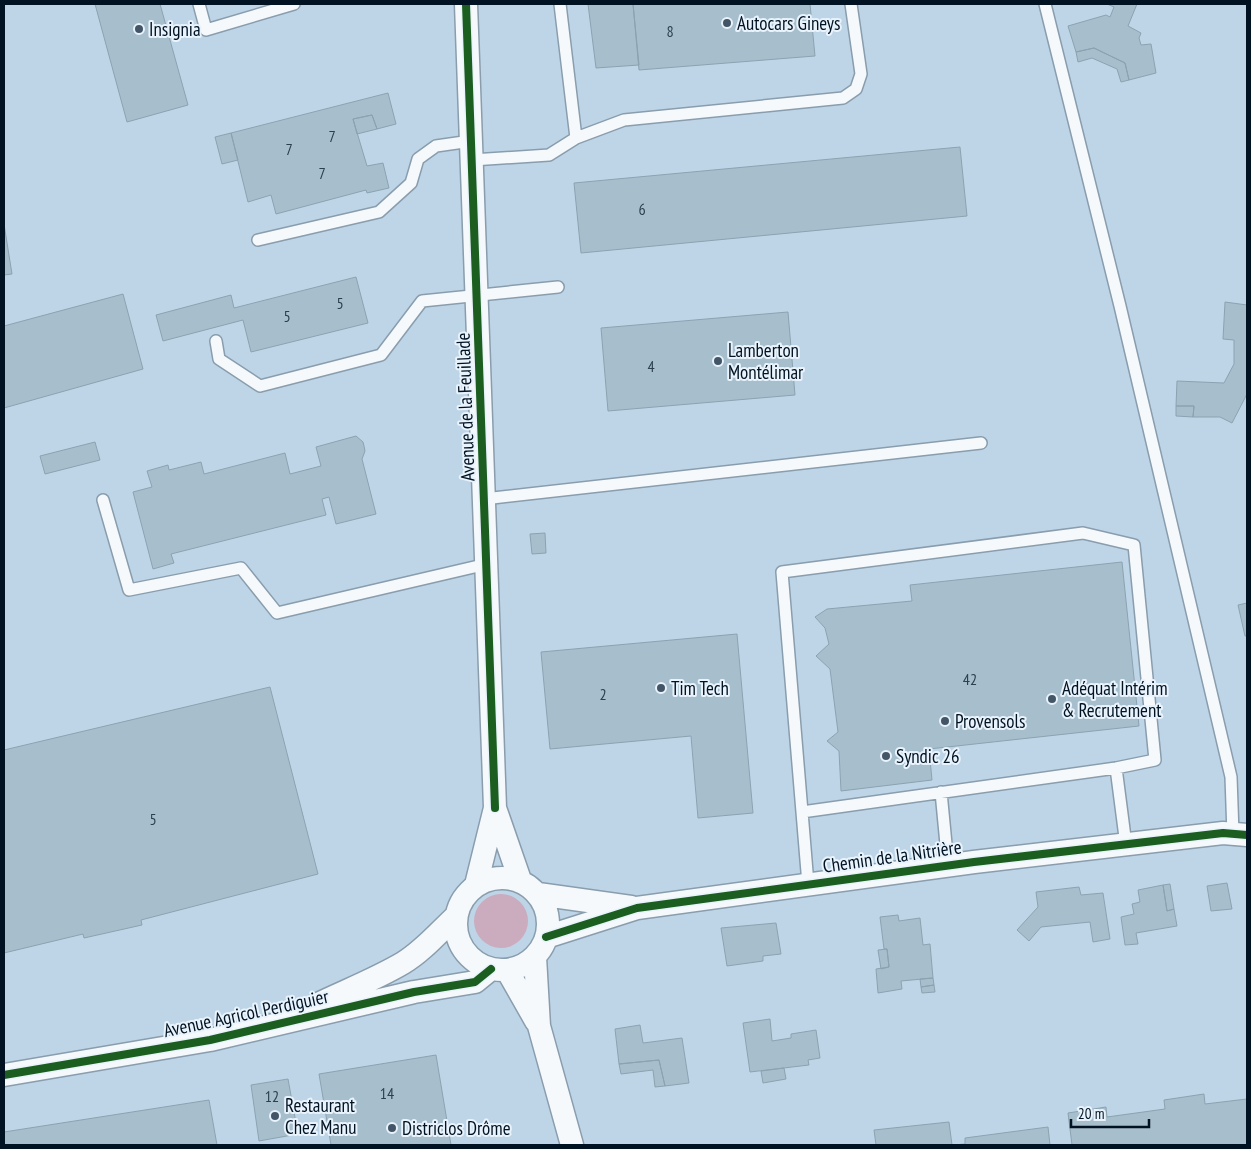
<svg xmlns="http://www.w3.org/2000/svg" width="1251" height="1149" font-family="'PT Sans Narrow',sans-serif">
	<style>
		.green { fill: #cbabbe }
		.building { fill: #a7bfcd; stroke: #8ba3b1 }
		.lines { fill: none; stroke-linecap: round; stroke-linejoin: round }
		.service-casing { stroke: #899dad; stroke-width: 14 }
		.minor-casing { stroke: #899dad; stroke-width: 25 }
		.service { stroke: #f5f9fc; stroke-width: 11 }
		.minor { stroke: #f5f9fc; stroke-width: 22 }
		.cycleway-casing { stroke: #e9f3fc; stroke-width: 11 }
		.cycleway { stroke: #1b5e20; stroke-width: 8 }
		.poi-dot { fill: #435667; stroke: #e9f3fc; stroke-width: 2 }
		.labels { text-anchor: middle; stroke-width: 4; stroke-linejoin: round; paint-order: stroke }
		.number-label { font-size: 16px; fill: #2c3f4e }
		.poi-label { font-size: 19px; fill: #011222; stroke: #e9f3fc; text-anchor: start }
		.street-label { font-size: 19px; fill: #011222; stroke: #e9f3fc }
	</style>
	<rect width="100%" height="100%" fill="#bed5e8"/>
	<path class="green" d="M474 921a27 27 0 1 1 54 0a27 27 0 1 1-54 0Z"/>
	<path class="building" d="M95,4H160L188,105L127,122Z
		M588,4H633L639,65L596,68Z
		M633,4H810L815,56L639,70Z
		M1107,4H1137L1128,26L1141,33L1139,38L1141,45L1151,44L1156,73L1129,80L1125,63L1094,48L1076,52L1068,26L1106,15L1110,17L1114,7Z
		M1094,48L1125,63L1129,80L1121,82L1117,69L1092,58L1078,62L1076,52Z
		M388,93L396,124L377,129L372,115L353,119L367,166L383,163L389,188L367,193L366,190L276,214L271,195L248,202L231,133Z
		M372,115L377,129L357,134L353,119Z
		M231,133L238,160L222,164L215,137Z
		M960,147L967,216L581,253L574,183Z
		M4,224L12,274L4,275Z
		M356,277L368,323L251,352L243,320L163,341L156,315L231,295L234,308Z
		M123,294L143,369L4,408V326Z
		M1225,302L1247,305V394L1232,423L1220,417H1193L1194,406H1176L1177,381L1224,383L1234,364V340L1223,339Z
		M788,312L795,395L608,411L601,328Z
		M1176,406H1194L1193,417L1176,416Z
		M356,436L363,442L364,446L365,451L362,459L376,514L336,524L329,497L322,499L326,515L171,554L174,563L153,569L133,492L152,487L147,471L168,465L169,470L201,462L204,474L285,453L290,474L321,466L316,447Z
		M95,442L100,460L45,474L40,456Z
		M545,533L546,553L532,554L530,534Z
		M1122,562L1139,726L929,749L932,780L841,791L839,751L827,741L838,732L830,669L816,656L829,644L825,628L815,617L827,609L912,601L910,585Z
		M1247,603V636H1245L1238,605Z
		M737,634L753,813L698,818L691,736L550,749L541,652Z
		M270,687L318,874L141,920L142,925L84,938L83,934L4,953V750Z
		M1227,883L1232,909L1211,911L1207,886Z
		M1170,884L1174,909L1167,911L1163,885Z
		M1163,885L1167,911L1174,909L1177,926L1136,933L1138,944L1125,945L1121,917L1134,914L1132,904L1140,902L1138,890Z
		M1079,887L1081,895L1103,893L1110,939L1093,942L1090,922L1041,927L1029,941L1017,930L1038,907L1036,892Z
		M898,915L899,921L920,918L923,945L930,944L933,978L901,981L902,989L878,993L876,969L889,967L887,949H884L880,917Z
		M776,923L781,954L763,956V961L727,966L721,928Z
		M887,949L889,967L881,969L878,950Z
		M933,978L934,985L921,987L920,979Z
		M934,985L935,992L922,993L921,987Z
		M770,1019L772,1041L791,1038V1034L816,1030L820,1058L808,1060L809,1065L750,1072L743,1023Z
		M640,1025L643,1043L682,1038L689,1083L665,1086L659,1060L619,1064L615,1029Z
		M436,1055L451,1145H331L319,1074Z
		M659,1060L665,1086L655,1087L653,1070L621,1074L619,1064Z
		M784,1068L786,1079L763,1083L761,1071Z
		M288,1079L298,1134L259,1141L251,1085Z
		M1204,1094L1205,1104L1247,1099V1145H1072L1068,1113L1106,1107L1107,1117L1165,1109L1164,1100Z
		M209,1100L217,1145H4V1132Z
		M949,1122L952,1145H876L874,1130Z
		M1048,1127L1050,1145H953L965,1144V1138Z"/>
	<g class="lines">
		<g class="service-casing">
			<path id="service" d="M199,4L206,30L294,4
				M560,4L576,138
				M1045,4L1120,306L1231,777L1233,834
				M472,160L549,155L576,138L624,120L843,98L856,89L861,74L851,4
				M258,240L379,212L411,183L418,159L436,146L471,141
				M216,341L219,359L260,386L381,355L422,301L558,287
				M484,499L981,443
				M103,500L129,590L241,568L277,613L487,564
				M1116,768L1126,845
				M941,792L948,865
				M802,812L1116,768L1155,760L1134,545L1083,533L782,572L808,884"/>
		</g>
		<g class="minor-casing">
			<path id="minor" d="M466,4L495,808L476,885
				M495,808L520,880
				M456 924a46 46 0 1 1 92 0a46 46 0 1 1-92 0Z
				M538,894L631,907
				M546,937L637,908L974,862L1223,833L1247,835
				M535,957L539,1026L572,1145
				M507,970L536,1021
				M316,1005C345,991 376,979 403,963C423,951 439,932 455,917
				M4,1075L210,1040L414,992L475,982L491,969"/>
		</g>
		<use href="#service" class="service"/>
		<use href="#minor" class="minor"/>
		<g class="cycleway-casing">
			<path id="cycleway" d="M466,4L495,808
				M546,937L637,908L974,862L1223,833L1247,835
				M4,1075L210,1040L414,992L475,982L491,969"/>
		</g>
		<use href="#cycleway" class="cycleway"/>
	</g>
	<g class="poi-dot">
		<circle cx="727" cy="23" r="5"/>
		<circle cx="139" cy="29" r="5"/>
		<circle cx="718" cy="361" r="5"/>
		<circle cx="661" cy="688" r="5"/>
		<circle cx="1052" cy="699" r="5"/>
		<circle cx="945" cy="721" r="5"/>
		<circle cx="886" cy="756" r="5"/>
		<circle cx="275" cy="1116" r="5"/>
		<circle cx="392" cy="1128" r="5"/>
	</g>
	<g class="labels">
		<g class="number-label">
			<text x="670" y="37">8</text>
			<text x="332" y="142">7</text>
			<text x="289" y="155">7</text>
			<text x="322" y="179">7</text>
			<text x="642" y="215">6</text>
			<text x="340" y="309">5</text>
			<text x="287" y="322">5</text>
			<text x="651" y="372">4</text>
			<text x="970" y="685">42</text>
			<text x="603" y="700">2</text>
			<text x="153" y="825">5</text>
			<text x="387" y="1099">14</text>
			<text x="272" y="1102">12</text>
		</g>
		<g class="poi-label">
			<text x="737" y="30">Autocars Gineys</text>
			<text x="149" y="36">Insignia</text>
			<text x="728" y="357">Lamberton<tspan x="728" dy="22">Montélimar</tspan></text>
			<text x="671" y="695">Tim Tech</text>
			<text x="1062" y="695">Adéquat Intérim<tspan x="1062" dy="22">&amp; Recrutement</tspan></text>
			<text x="955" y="728">Provensols</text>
			<text x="896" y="763">Syndic 26</text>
			<text x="285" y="1112">Restaurant<tspan x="285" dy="22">Chez Manu</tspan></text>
			<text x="402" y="1135">Districlos Drôme</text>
		</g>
		<g class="street-label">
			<text transform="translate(465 407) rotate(-92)" y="7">Avenue de la Feuillade</text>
			<text transform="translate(892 856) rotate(-8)" y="7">Chemin de la Nitrière</text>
			<text transform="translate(246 1013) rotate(-12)" y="7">Avenue Agricol Perdiguier</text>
		</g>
	</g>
	<rect width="1251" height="1149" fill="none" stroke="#011222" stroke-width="10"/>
	<path d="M1071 1119v8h78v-8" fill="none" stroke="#011222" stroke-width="2.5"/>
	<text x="1078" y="1119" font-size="15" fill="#011222" stroke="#e9f3fc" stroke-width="4" paint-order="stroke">20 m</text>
</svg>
